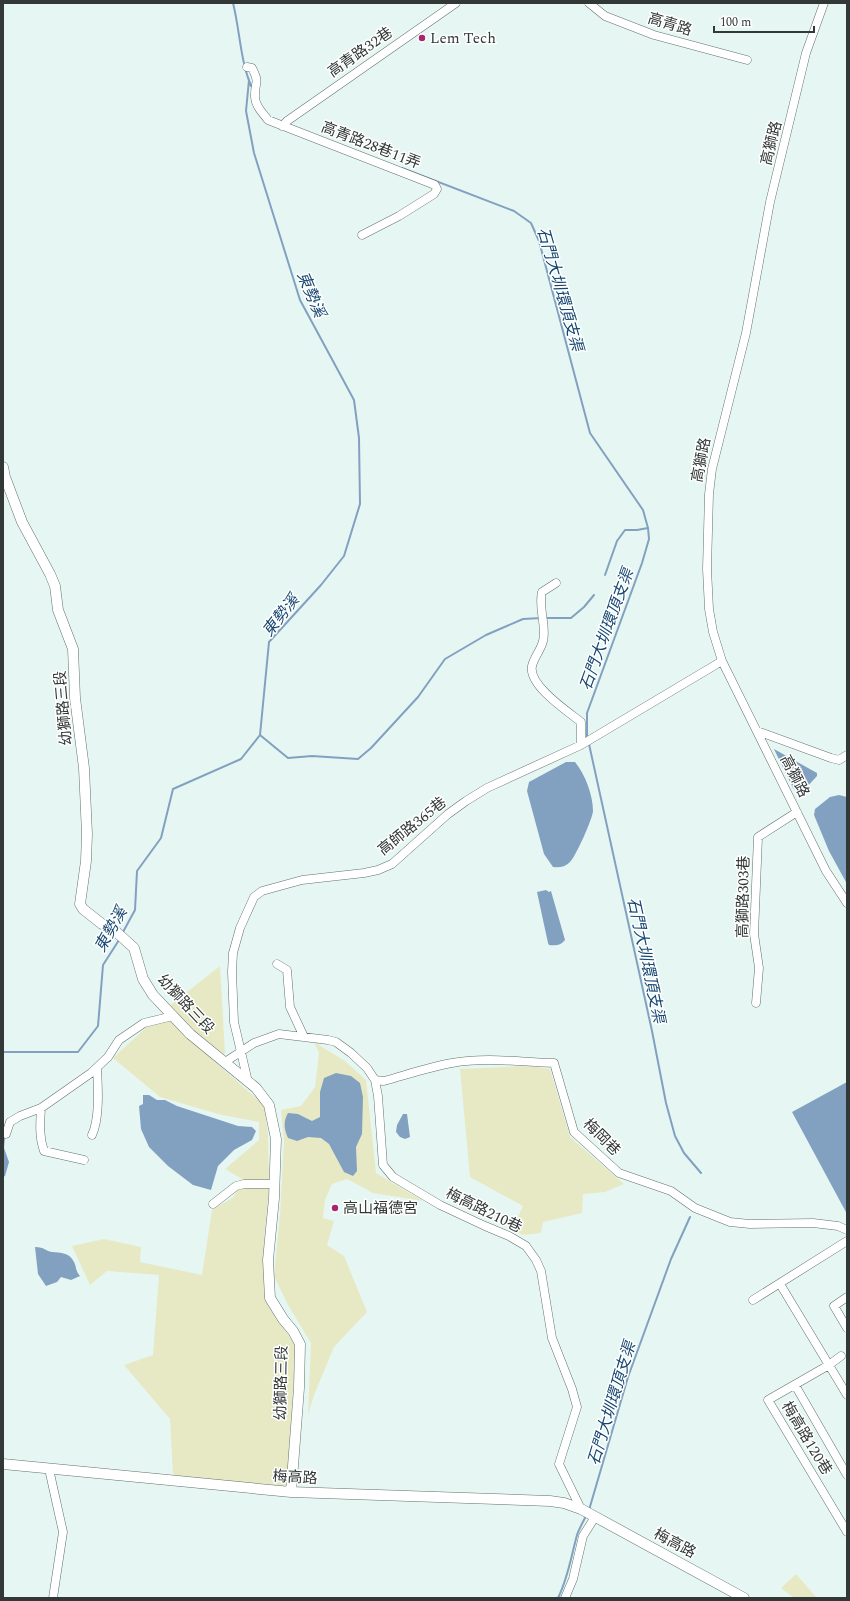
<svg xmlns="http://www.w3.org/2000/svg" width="850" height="1601" font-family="Spectral,'Noto Sans TC',serif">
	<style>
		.green { fill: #e7e9c4 }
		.water { fill: #82a1c0 }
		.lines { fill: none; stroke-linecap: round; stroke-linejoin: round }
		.stream { stroke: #82a1c0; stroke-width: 2 }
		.minor-casing { stroke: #62716d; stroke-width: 9 }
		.tertiary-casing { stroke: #62716d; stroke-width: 11 }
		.minor { stroke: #fff; stroke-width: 8 }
		.tertiary { stroke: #fff; stroke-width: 10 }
		.poi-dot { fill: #a92570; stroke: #fff; stroke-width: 1.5 }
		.labels { text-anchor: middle; stroke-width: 3; stroke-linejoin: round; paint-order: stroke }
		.street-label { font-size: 15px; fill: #313836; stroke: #fff }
		.poi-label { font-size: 15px; fill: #313836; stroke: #fff; text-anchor: start }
		.water-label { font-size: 16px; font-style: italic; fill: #164771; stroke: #fff }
	</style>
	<rect width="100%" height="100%" fill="#e6f7f3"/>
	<path class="green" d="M220,966L225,1053L215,1062L264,1105L268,1134L269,1188L264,1241V1293L275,1315L296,1347L287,1486L173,1476L170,1419L124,1365L153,1355L159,1275L107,1271L90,1285L72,1246L104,1239L141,1247L140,1262L202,1275L212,1210L234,1197L242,1179L225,1169L259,1140V1122L218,1114L160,1097L113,1058L173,1003Z
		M314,1042L345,1061L366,1080L376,1173L423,1201L373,1193L347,1179L332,1184L325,1200L323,1218L334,1221L327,1245L344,1256L367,1312L334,1347L314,1395L308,1415L311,1343L288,1305L274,1276L280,1214L284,1141L281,1110L301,1106L315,1087L319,1053Z
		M527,1066L550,1069L570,1137L624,1184L605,1192L583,1194L582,1213L543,1222L541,1233L523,1235L512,1229L523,1206L470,1177L460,1069Z
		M796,1574L817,1598H794L781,1588Z"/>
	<path class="water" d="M774,749L817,773V776L805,789L798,792L793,788Z
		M566,762H575C585,774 593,795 593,811C593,818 575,858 570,862C565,867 559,868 553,867L544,854L527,791L529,782Z
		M839,795L847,797V884L829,851L814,815L815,809L830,797Z
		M546,890L549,892L551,891L565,940C561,945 556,946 549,945L548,943L537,892Z
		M336,1073L351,1076L360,1083L363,1097L362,1134L356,1147L357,1171L353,1176L344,1172L329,1144L321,1138L308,1137L297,1141L288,1138C284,1129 283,1122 288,1113L298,1114L312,1121L320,1117V1092L324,1078Z
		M847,1082V1214L792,1112Z
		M143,1095H149L157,1100H165L177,1106L238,1126L252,1127L256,1131L252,1140L234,1150L218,1166L211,1190L193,1185L168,1166L149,1147L141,1129L139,1106L143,1104Z
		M403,1114H407L410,1137L405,1139L400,1137L396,1132L397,1125Z
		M3,1136L5,1137L4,1148L9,1162L5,1176L3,1177Z
		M35,1247C45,1247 45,1251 52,1252C61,1253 69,1252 74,1262C77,1268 75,1270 80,1276L71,1280L61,1277L57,1282L46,1286L38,1274Z"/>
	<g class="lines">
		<path class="stream" d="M233,3C240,31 240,59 251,86
			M402,168L514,211L531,223L539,241L590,433L643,510L648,528L649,539L642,563L587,713V738
			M605,575L617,541L625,530H637L648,528
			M546,618H571L584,607L594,595
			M260,735L288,758L312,756L358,759L371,748L418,697L445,659L486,635L523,619L541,618
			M589,744L652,1031L666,1103L675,1136L684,1153L701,1173
			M123,932L135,910L137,871L161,838L173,789L241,759L260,735L269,642L321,585L344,556L360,504L359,438L354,400L300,300L254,153L246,111L249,80
			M3,1052H78L98,1026L103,965L119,940
			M589,1510L628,1377L671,1259L690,1217
			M558,1598C568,1578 571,1557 577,1535C579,1529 583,1522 586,1516"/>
		<g class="minor-casing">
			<path id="minor" d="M589,3L605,16L654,35L747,60
				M824,3L806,53L770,202L746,333L712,469L709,494L707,569L709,609L713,632L722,661L826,871L847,903
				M247,67L252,68C260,84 255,80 255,95C254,105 263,113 268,120L435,185L437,189L434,194L399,216L362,235
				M282,126L287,121L456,3
				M556,583L542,592C538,608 547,627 543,641C541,650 534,657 532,666C528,685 567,711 581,722V745
				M757,731L831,758L839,760L847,755
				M277,964L287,970L290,1007L304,1037
				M756,1003L759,968L754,934L758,837L797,812
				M225,1062L254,1043L279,1034L328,1040L336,1042L351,1053L367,1068L375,1080L378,1096L383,1165L393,1177L440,1205L485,1226L509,1236L526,1246L536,1260L541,1271L552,1338L572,1389L577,1407L559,1464L581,1509
				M375,1080L384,1081C406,1075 429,1067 452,1063C486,1057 520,1062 554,1063L574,1132L619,1173L671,1191L695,1208L730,1222L750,1224L813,1223L838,1226L847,1230
				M248,1082L234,1022L232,972L233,953L240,928L254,897L262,891L302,880L364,873L378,870L392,864L448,814L466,801L487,788L581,745L722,661
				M41,1108C40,1124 39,1137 44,1151L84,1160
				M6,1134L10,1122L20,1116L41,1108L91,1073L108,1057L119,1040L144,1023L173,1016
				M92,1135C100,1118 98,1087 97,1068
				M213,1204L236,1186L244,1184H275
				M780,1284L847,1395
				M847,1297L834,1306L847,1328
				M753,1300L847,1241
				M841,1356L829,1365L768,1400L847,1532
				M795,1385L847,1475
				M49,1469L63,1532L53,1598
				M565,1598L573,1579L583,1536L595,1517"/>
		</g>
		<g class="tertiary-casing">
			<path id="tertiary" d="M3,467L5,477L22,522L50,574L55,586L58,610L73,649L75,698L84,768L87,834L86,861L80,904L83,909L102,924L113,929L134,948L143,979L153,995L190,1034L256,1088L269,1105L276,1139L274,1198L268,1260L270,1298L283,1319L293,1331L300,1344L299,1388L291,1492
				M3,1464L291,1492L550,1501L564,1503L581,1509L744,1598"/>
		</g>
		<use href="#minor" class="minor"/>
		<use href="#tertiary" class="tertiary"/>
	</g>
	<g class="poi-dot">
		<circle cx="422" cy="38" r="4"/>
		<circle cx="335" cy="1208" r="4"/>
	</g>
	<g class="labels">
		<g class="street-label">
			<text transform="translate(670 24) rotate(17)" y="5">高青路</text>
			<text transform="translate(360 52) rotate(-35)" y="5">高青路32巷</text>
			<text transform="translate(771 143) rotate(-76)" y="5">高獅路</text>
			<text transform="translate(371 145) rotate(21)" y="5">高青路28巷11弄</text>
			<text transform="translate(701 460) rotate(-79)" y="5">高獅路</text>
			<text transform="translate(63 708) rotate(-95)" y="5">幼獅路三段</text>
			<text transform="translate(795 776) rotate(63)" y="5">高獅路</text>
			<text transform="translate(412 826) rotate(-39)" y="5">高師路365巷</text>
			<text transform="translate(743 897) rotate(-89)" y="5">高獅路303巷</text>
			<text transform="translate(186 1004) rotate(47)" y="5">幼獅路三段</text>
			<text transform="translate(602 1137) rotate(45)" y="5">梅岡巷</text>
			<text transform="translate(484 1210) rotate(26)" y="5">梅高路210巷</text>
			<text transform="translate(281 1383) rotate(-89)" y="5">幼獅路三段</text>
			<text transform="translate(807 1438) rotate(59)" y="5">梅高路120巷</text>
			<text transform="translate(295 1477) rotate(3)" y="5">梅高路</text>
			<text transform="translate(675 1543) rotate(28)" y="5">梅高路</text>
		</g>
		<g class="poi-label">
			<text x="430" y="43">Lem Tech</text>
			<text x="343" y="1213">高山福德宮</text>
		</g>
		<g class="water-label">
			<text transform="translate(561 289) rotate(74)" y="6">石門大圳環頂支渠</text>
			<text transform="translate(312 294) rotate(67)" y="6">東勢溪</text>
			<text transform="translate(280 615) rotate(-52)" y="6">東勢溪</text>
			<text transform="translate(606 629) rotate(-70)" y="6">石門大圳環頂支渠</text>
			<text transform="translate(110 929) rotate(-61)" y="6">東勢溪</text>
			<text transform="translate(647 960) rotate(78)" y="6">石門大圳環頂支渠</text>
			<text transform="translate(611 1403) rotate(-73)" y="6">石門大圳環頂支渠</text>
		</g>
	</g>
	<rect width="850" height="1601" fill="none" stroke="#313836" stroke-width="8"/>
	<path d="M714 26v6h100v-6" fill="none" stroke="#313836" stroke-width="2"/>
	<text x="720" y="26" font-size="12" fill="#313836" stroke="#ffffff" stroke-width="3" paint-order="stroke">100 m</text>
</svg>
